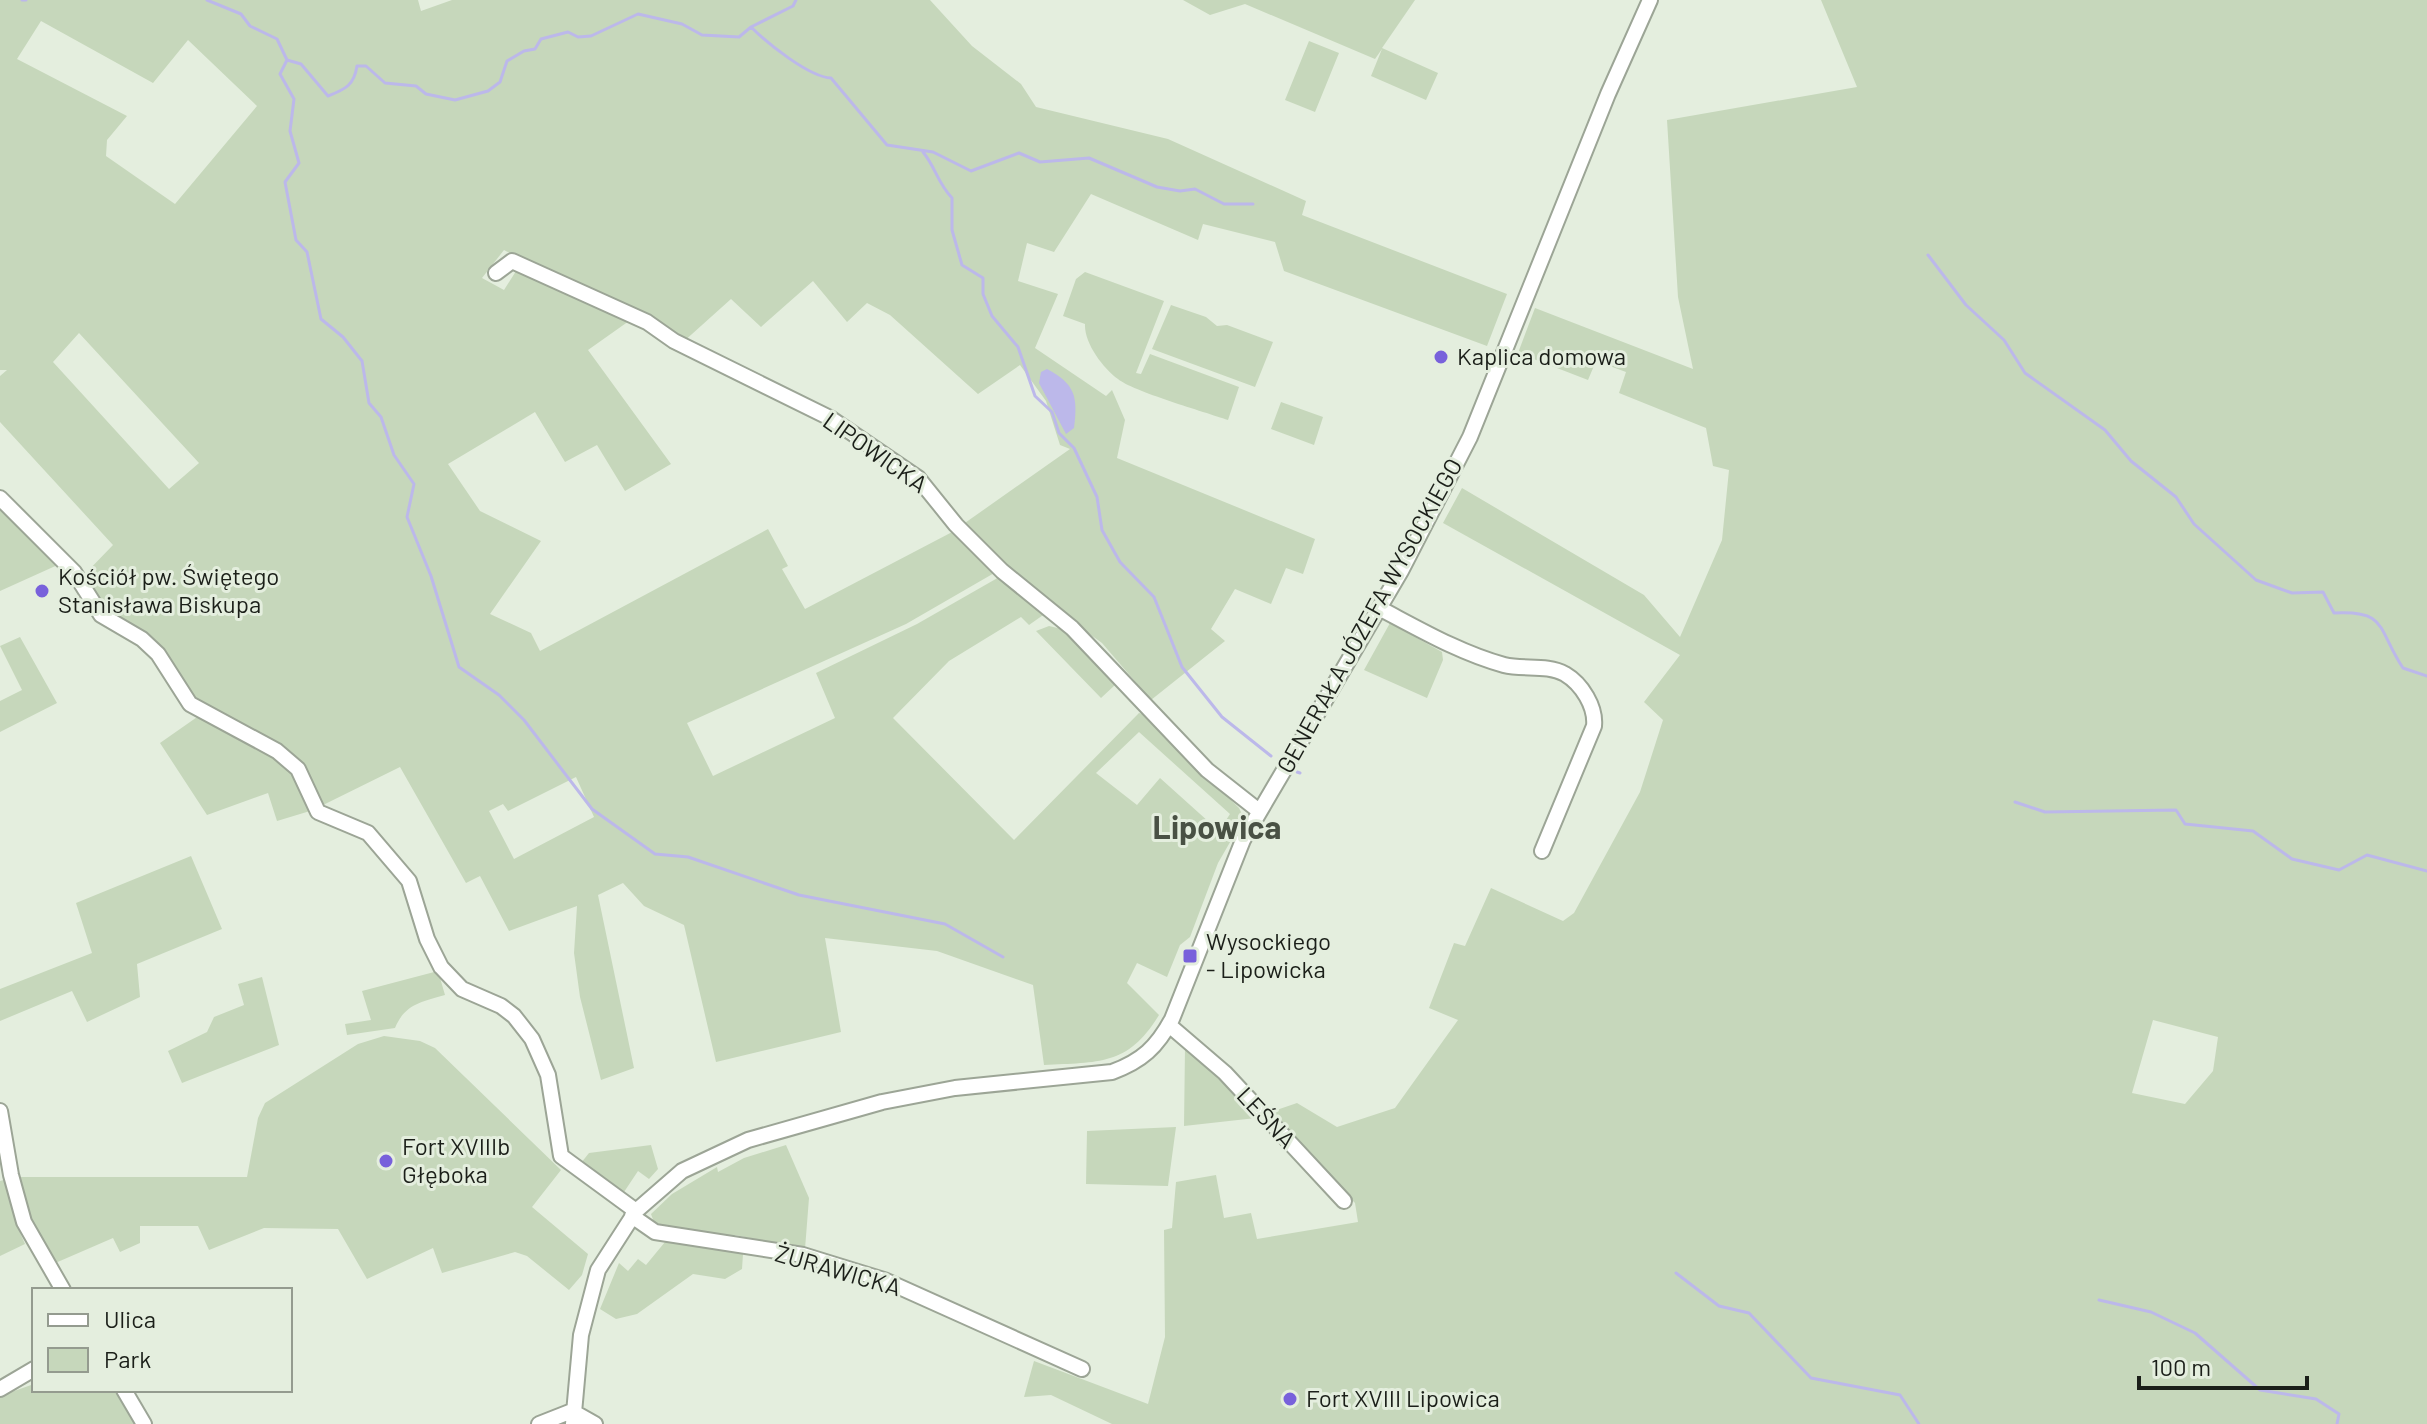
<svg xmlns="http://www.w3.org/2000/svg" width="2427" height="1424" font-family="Barlow,sans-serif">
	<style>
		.green { fill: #c6d7bb; fill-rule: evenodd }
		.water { fill: #bcb8ea }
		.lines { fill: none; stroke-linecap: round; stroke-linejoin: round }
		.stream { stroke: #bcb8ea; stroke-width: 3 }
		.minor-casing { stroke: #9ca596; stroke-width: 18 }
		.minor { stroke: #fff; stroke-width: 14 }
		.poi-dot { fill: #7861db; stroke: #e4eede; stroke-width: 3 }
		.labels { text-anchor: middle; stroke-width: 6; stroke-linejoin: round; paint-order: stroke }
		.poi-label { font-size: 24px; fill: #1b1f19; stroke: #e4eede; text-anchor: start }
		.street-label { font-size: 24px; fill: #1b1f19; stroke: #e4eede }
		.district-label { font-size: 32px; font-weight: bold; fill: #495144; stroke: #e4eede }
	</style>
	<rect width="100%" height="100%" fill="#e4eede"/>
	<path class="green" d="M0,0H418L421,11L452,0H930L972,46L1021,84L1036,107L1168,139L1306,201L1302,215L1507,294L1487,346L1284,271L1275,242L1203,224L1198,240L1091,194L1054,252L1027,243L1018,281L1058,294L1035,348L1106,396L1112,390L1125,420L1117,458L1315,539L1303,574L1286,568L1271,604L1235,589L1211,629L1225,641L1151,700L1102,643L1048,604L962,525L1070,449L1060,445L1046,401L1020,365L978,394L890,315L867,303L847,322L813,281L761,327L731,299L682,343L504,250L482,278L504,290L518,268L629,321L588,350L671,464L625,491L597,445L565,462L535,412L448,464L480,511L541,541L490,614L531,633L540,651L768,529L788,566L782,569L805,609L956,530L996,572L906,624L687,723L713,776L835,718L816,673L917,624L1001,576L1046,613L1029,625L1021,617L949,661L893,718L1014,840L1139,713L1146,715L1239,808L1244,818L1218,863L1190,937L1180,945L1167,977L1137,963L1127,983L1159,1015C1128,1066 1099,1062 1044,1065L1033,985L937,951L825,938L841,1032L716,1062L684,925L644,906L623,883L598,895L634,1068L601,1080L580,997L574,953L577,906L509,931L480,876L466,883L400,767L319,807L302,763L188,694L148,633L108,617L83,576L113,545L0,422V376L7,370H0ZM41,21L153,83L188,40L257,106L175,204L106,156L107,140L127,116L17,59ZM79,333L199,463L169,489L53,362ZM1139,732L1230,814L1219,831L1160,778L1137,805L1096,773ZM576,777L594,817L514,859L489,811L503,804L508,811Z
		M1183,0H1415L1382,48L1438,73L1426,100L1371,76L1382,49L1375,59L1245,4L1210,15Z
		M1821,0H2427V1424H1112L1051,1395L1024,1397L1034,1361L1148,1404L1165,1337L1164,1230L1172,1228L1176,1182L1216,1175L1224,1218L1251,1213L1257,1239L1358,1222L1355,1203L1268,1113L1297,1103L1337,1127L1395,1108L1458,1020L1429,1008L1454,943L1465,946L1491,888L1563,921L1574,913L1640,792L1663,720L1644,702L1680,655L1443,523L1462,488L1644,595L1680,637L1722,540L1729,470L1713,466L1706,428L1619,393L1626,372L1596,361L1588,380L1518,353L1535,308L1693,369L1678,297L1667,120L1857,87ZM2153,1020L2218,1037L2213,1071L2185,1104L2132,1093Z
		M1309,41L1339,53L1315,112L1285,100Z
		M1085,272L1164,301L1136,373L1141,374L1150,354L1239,387L1228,420C1205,412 1132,391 1118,379C1103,368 1084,343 1085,324L1063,316L1076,279Z
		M1171,305L1206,317L1217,326L1227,325L1273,342L1255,387L1152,349Z
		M1281,402L1323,417L1314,445L1271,429Z
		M0,502L62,563L0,591Z
		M1390,623L1442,652L1443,660L1427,698L1364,670Z
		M1049,626L1066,630L1112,679L1115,685L1101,698L1036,631Z
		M20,637L57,703L0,732V701L22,690L0,646Z
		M200,715L290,766L310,811L277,821L268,793L207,815L160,743Z
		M191,856L222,929L137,964L140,997L87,1022L72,991L0,1021V989L92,953L76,903Z
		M438,971L445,995C421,1002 405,1004 395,1028L347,1035L345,1024L371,1020L362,991Z
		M262,977L279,1045L182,1083L168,1051L207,1032L214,1017L244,1005L238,984Z
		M384,1036L420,1041L435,1048L561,1170L532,1207L588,1254L582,1275L569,1290L527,1256L515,1252L442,1273L433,1248L367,1279L338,1229L264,1228L209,1250L198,1226H140V1243L120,1252L113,1238L53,1264L30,1224L17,1177H247L258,1118L265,1103L358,1044Z
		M1185,1048L1196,1053L1256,1118L1184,1126Z
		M1176,1127L1168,1186L1086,1184L1087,1131Z
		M651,1145L658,1169L649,1179L638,1171L624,1192L581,1163L589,1153Z
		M786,1145L809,1198L805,1249L735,1235L733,1238L656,1228L651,1214L672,1194L717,1167L718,1172L744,1158Z
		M7,1179L18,1228L25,1244L0,1256V1181Z
		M665,1242L743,1254L742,1269L725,1279L693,1274L637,1314L616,1319L600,1309L619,1263L628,1271L638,1259L646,1265Z
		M34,1384V1390H118L139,1424H0V1396Z"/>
	<path class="water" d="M1047,369C1075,384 1078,396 1074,428L1066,434L1039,383L1041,372Z"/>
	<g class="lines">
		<path class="stream" d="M22,0H26
			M207,0L241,14L250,26L277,39L287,60L301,64L328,96C346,89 354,85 357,66H366L385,83L416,86L426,94L455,100L488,91L500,82L507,61L524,51L535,49L541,39L568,32L578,37L591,36L638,14L682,24L702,35L739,37L751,27L793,6L796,0
			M751,27C767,43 809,77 831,78L887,145L933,152L971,171L1019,153L1040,162L1089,158L1157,187L1180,191L1195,189L1224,204H1253
			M287,60L280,74L294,99L290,131L299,163L285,182L296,240L307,252L321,319L343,337L362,361L369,403L381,417L394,455L414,484L407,517L431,576L459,667L499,695L524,720L592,809L655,854L688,857L799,895L945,924L1003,957
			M923,152C936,168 937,182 952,198V230L962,265L983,278V294L992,316L1018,347L1035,396L1052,412L1059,433L1074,448L1097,497L1102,530L1120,562L1154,597L1182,667L1222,717L1271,756
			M1928,255L1966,305L2004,340L2025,373L2105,430L2131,461L2176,497L2194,524L2256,580L2292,593L2323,592L2334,613C2388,610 2377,629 2403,668L2427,676
			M1297,772L1300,773
			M2015,802L2045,812L2176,810L2185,824L2253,831L2292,859L2339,870L2367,855L2427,871
			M1676,1273L1719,1306L1749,1313L1811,1378L1900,1395L1919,1424
			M2099,1300L2151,1312L2195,1333L2260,1390L2316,1399L2339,1414L2337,1424"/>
		<g class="minor-casing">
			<path id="minor" d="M496,273L512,261L647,322L674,341L830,418L918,478L956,525L1002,571L1072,628L1207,770L1259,811
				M0,498L74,572L101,615L142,639L158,654L190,704L277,751L298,769L318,812L368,833L409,881L427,939L441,967L462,989L501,1006L514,1016L532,1039L548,1075L561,1156L636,1211
				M1379,608C1419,629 1460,653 1504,665C1524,670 1547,664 1565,674C1582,684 1596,707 1594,726L1542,851
				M1169,1025L1225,1073L1344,1201
				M0,1111L11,1175L24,1222L63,1290
				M632,1216L655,1232L803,1255L884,1280L1082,1369
				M0,1389L34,1369
				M124,1390L144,1424
				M572,1411L595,1424
				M539,1424L572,1411
				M573,1424L581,1335L598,1270L636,1211L682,1171L748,1140L882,1102L955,1088L1112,1072C1142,1061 1157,1047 1172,1019L1243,840L1401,571L1470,437L1608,94L1650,0"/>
		</g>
		<use href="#minor" class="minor"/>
	</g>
	<g class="poi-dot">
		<circle cx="1441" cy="357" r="8"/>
		<circle cx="42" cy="591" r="8"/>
		<rect x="1182" y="948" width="16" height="16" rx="4"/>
		<circle cx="386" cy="1161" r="8"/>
		<circle cx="1290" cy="1399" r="8"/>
	</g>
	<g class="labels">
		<g class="poi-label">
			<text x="1457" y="365">Kaplica domowa</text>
			<text x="58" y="585">Kościół pw. Świętego<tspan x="58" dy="28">Stanisława Biskupa</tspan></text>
			<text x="1206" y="950">Wysockiego<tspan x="1206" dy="28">- Lipowicka</tspan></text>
			<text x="402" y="1155">Fort XVIIIb<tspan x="402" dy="28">Głęboka</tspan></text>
			<text x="1306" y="1407">Fort XVIII Lipowica</text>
		</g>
		<g class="street-label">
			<text transform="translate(875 453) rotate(35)" y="8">LIPOWICKA</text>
			<text transform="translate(1370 616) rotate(-61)" y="8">GENERAŁA JÓZEFA WYSOCKIEGO</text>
			<text transform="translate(1266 1118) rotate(47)" y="8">LEŚNA</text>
			<text transform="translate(838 1271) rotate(16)" y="8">ŻURAWICKA</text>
		</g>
		<g class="district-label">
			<text x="1217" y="839">Lipowica</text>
		</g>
	</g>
	<rect x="32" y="1288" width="260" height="104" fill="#e4eede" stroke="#949b8f" stroke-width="2"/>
	<rect x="48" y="1314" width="40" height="12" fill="#ffffff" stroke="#949b8f" stroke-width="2"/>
	<text x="104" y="1328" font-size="24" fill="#1b1f19">Ulica</text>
	<rect x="48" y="1348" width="40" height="24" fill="#c6d7bb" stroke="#949b8f" stroke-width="2"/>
	<text x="104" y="1368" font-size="24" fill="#1b1f19">Park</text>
	<path d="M2139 1376v12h168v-12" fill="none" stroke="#1b1f19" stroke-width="4"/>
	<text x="2151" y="1376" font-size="24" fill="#1b1f19" stroke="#e4eede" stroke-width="6" paint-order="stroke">100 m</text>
</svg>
